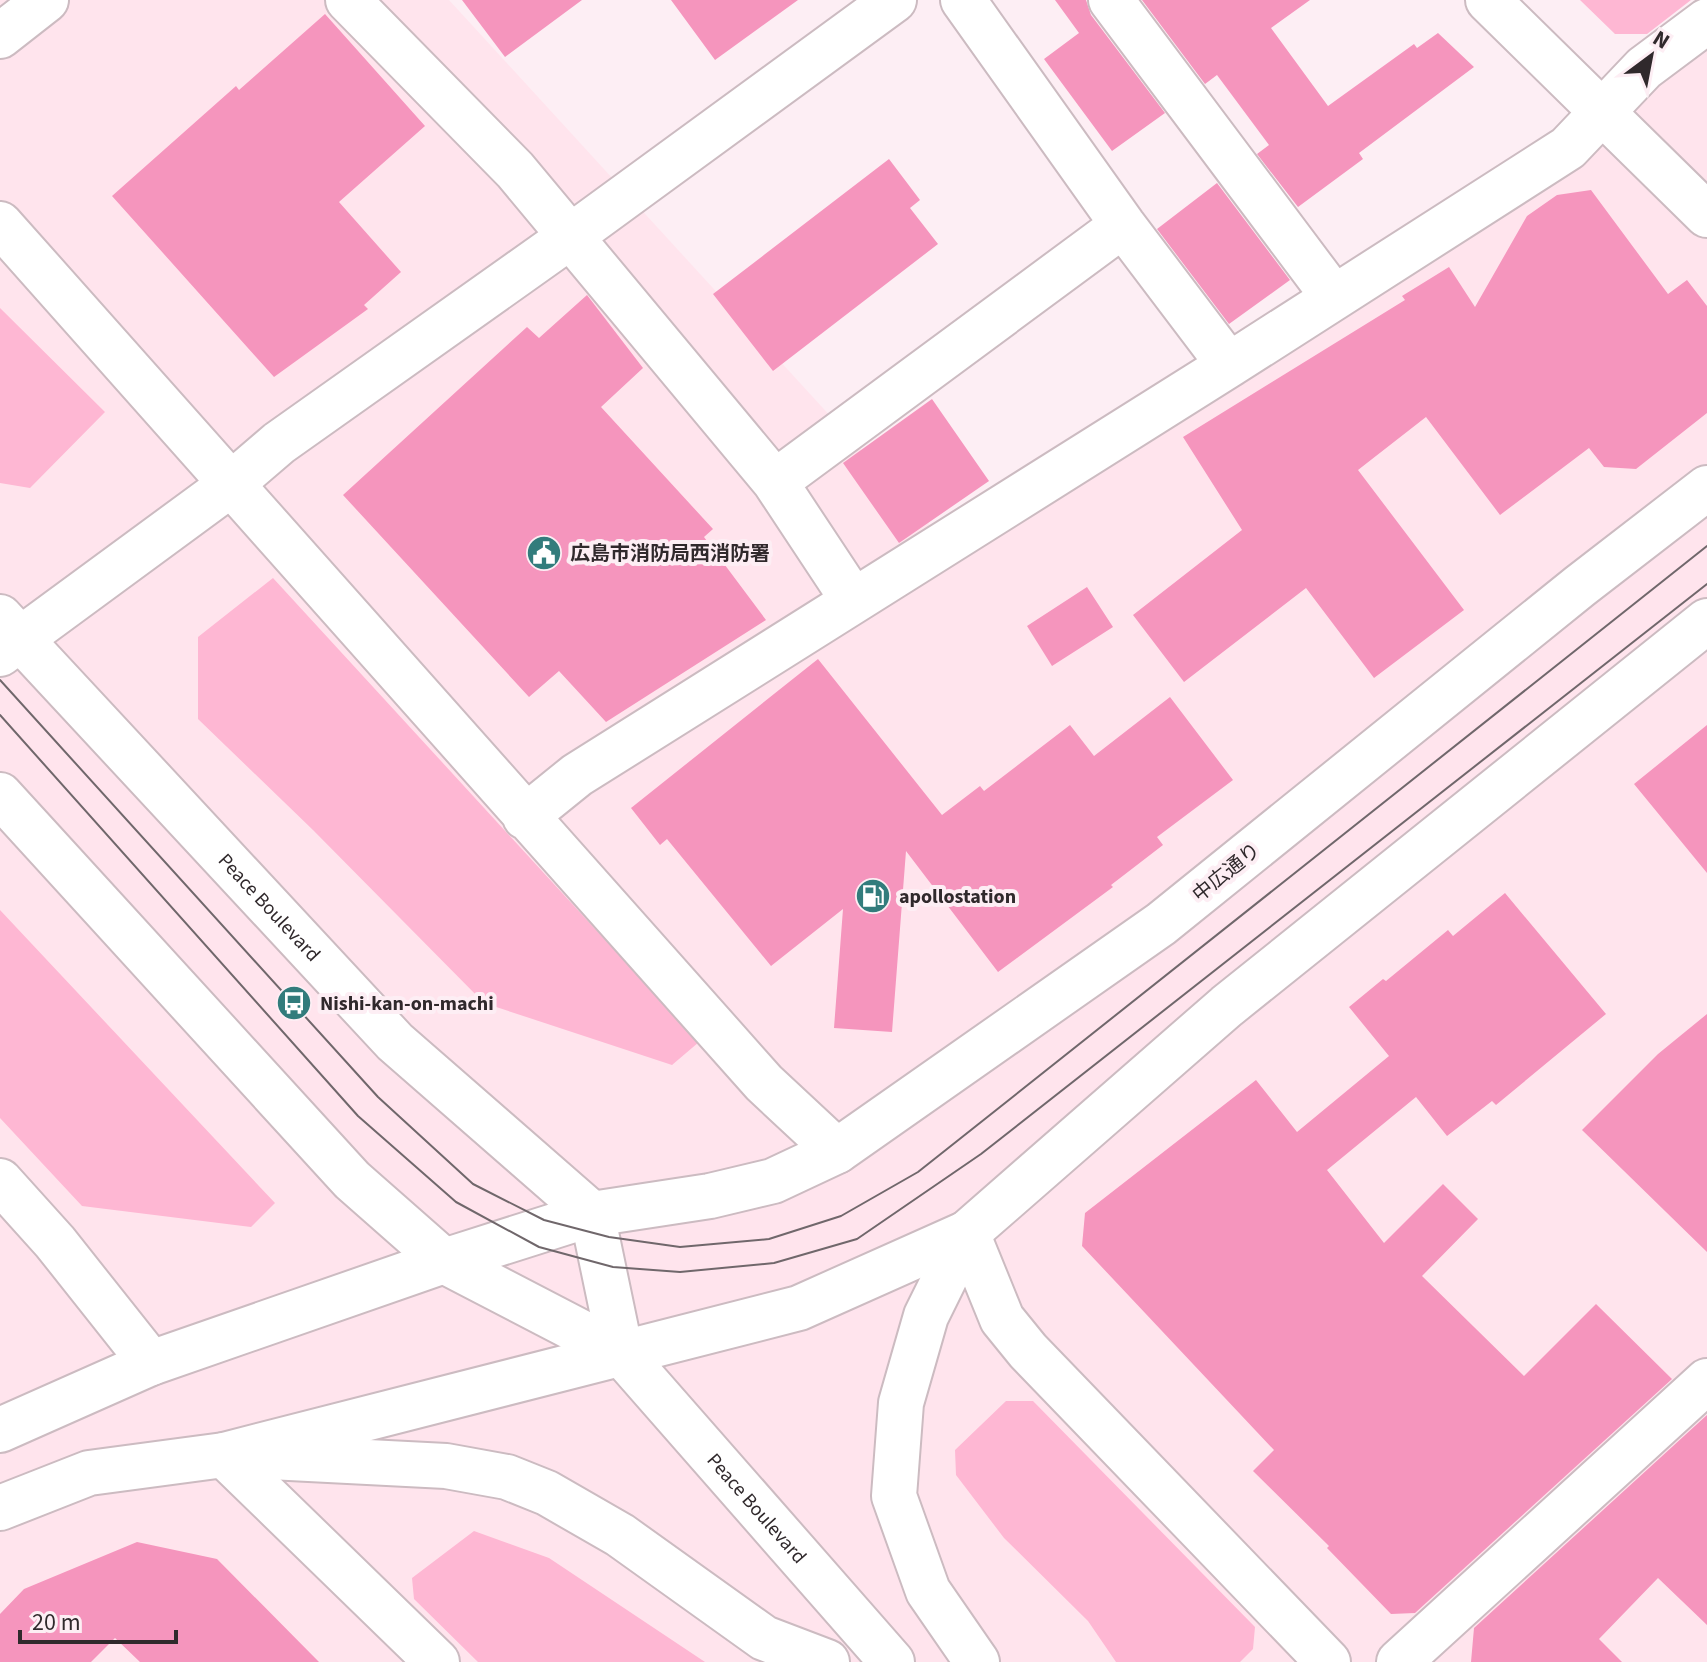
<svg xmlns="http://www.w3.org/2000/svg" width="1707" height="1662" font-family="'Source Sans 3','Noto Sans JP',sans-serif">
	<style>
		.built { fill: #ffe4ed }
		.green { fill: #feb7d3 }
		.building { fill: #f595bd }
		.lines { fill: none; stroke-linecap: round; stroke-linejoin: round }
		.minor-casing { stroke: #ccbbc1; stroke-width: 48 }
		.tertiary-casing { stroke: #ccbbc1; stroke-width: 48 }
		.minor { stroke: #fff; stroke-width: 44 }
		.tertiary { stroke: #fff; stroke-width: 44 }
		.tram { stroke: #70676b; stroke-width: 2 }
		.labels { text-anchor: middle; stroke-width: 8; stroke-linejoin: round; paint-order: stroke }
		.poi-label { font-size: 20px; font-weight: bold; fill: #30292c; stroke: #fdeef4; text-anchor: start }
		.street-label { font-size: 20px; fill: #30292c; stroke: #fdeef4 }
	</style>
	<rect width="100%" height="100%" fill="#fdeef4"/>
	<path class="built" d="M0,0H449L943,539L1528,174L1707,19V1662H0Z"/>
	<path class="green" d="M1580,0H1691L1647,34H1615Z
		M0,308L105,412L30,488L0,483Z
		M273,578L699,1042L672,1065L484,1003L313,830L198,719V637Z
		M0,910L275,1203L251,1227L82,1206L0,1118Z
		M1006,1401H1033L1255,1627L1253,1649L1240,1662H1116L1088,1621L1004,1538L956,1475L955,1450Z
		M474,1531L549,1558L705,1662H478L414,1599L412,1578Z"/>
	<path class="building" d="M462,0H582L505,57Z
		M671,0H798L715,60Z
		M1055,0H1086L1091,15L1165,113L1112,151L1044,59L1079,33Z
		M1142,0H1310L1271,28L1328,106L1414,44L1417,48L1438,33L1474,67L1359,153L1363,159L1298,207L1257,154L1269,145L1217,75L1205,84Z
		M325,14L425,126L339,202L401,272L364,305L368,309L274,377L112,196L236,86L239,90Z
		M889,159L920,200L910,208L938,244L773,371L713,294Z
		M1217,183L1290,280L1229,324L1157,229Z
		M1591,190L1668,294L1687,280L1707,306V413L1636,469L1604,467L1589,448L1500,515L1426,417L1358,470L1464,610L1374,678L1306,588L1184,682L1133,615L1242,530L1183,437L1405,300L1402,296L1449,267L1475,307L1527,216L1557,195Z
		M587,295L643,368L601,407L713,529L704,537L766,620L606,722L559,671L529,697L343,495L527,327L539,338Z
		M932,399L989,481L899,543L843,463Z
		M1087,587L1113,627L1052,666L1027,626Z
		M818,659L942,815L980,786L984,791L1070,725L1094,756L1170,697L1233,780L1157,837L1163,845L1111,885L1113,887L998,972L906,851L892,1032L834,1028L843,909L771,966L667,839L660,845L631,808Z
		M1707,725V873L1634,784Z
		M1505,893L1606,1014L1496,1105L1492,1101L1447,1136L1416,1097L1327,1170L1384,1243L1443,1184L1478,1219L1422,1276L1524,1376L1596,1304L1672,1379L1415,1613L1391,1614L1327,1548L1329,1546L1253,1471L1274,1450L1082,1246L1085,1213L1256,1080L1297,1132L1389,1056L1349,1007L1383,979L1386,981L1448,930L1453,936Z
		M1707,1014V1252L1582,1130L1658,1054Z
		M1707,1415V1625L1658,1578L1599,1639L1622,1662H1471L1474,1628Z
		M137,1542L217,1559L319,1662H140L115,1638L91,1662H0V1614L24,1589Z"/>
	<g class="lines">
		<g class="minor-casing">
			<path id="minor" d="M348,0L515,170L775,482L853,600
				M963,0L1123,225L1229,365
				M1111,0L1333,296
				M0,36L46,0
				M0,224L764,1083L837,1151
				M775,482L1123,225
				M525,817L577,775L1229,365L1568,148L1644,68L1707,21
				M0,1181L55,1242L151,1363
				M967,1233L1002,1319L1028,1351L1328,1662
				M224,1455L437,1662
				M1399,1662L1707,1381"/>
		</g>
		<g class="tertiary-casing">
			<g id="tertiary">
				<path d="M1488,0L1707,215"/>
				<path id="s1" d="M0,617L395,1042L592,1214L621,1353"/>
				<path d="M0,654L230,485L279,443L571,236L894,0"/>
				<path id="s2" d="M0,795L352,1180L444,1261L621,1353L892,1662"/>
				<path d="M967,1233L926,1316L901,1403L894,1496L928,1591L977,1662"/>
				<path d="M0,1430L151,1363L444,1261L592,1214L710,1196L773,1181L837,1151L1161,924L1580,586L1707,488"/>
				<path d="M270,1457L446,1466L507,1477L547,1493L620,1535L764,1638L827,1662"/>
				<path d="M0,1508L89,1473L224,1455L799,1308L967,1233L1227,1006L1707,621"/>
			</g>
		</g>
		<use href="#minor" class="minor"/>
		<use href="#tertiary" class="tertiary"/>
		<path class="tram" d="M0,680L378,1097L473,1184L544,1220L609,1237L680,1247L769,1239L841,1216L918,1172L1707,546
			M0,715L358,1116L456,1202L539,1247L613,1267L680,1272L774,1263L857,1239L981,1154L1707,584"/>
	</g>
	<defs>
		<g id="civic-disc" transform="scale(1.8)"><circle r="9.5" fill="#327c7c" stroke="#fdeef4"/><path d="M-.6-6.5H3V-4.5H.6V-3L4-1V1h2V6H-6V1h2V-1L-.6-3ZM-1.2 2.5V6h2.4V2.5Z" fill="#fff"/></g>
		<g id="fuel-disc" transform="scale(1.8)"><circle r="9.5" fill="#327c7c" stroke="#fdeef4"/><path d="M-5.5-6h7V0h2V4h1.3V-2.5L3-4.5l.8-.8L6-3V5H2.5V1h-1V6h-7ZM-4.2-4.7v3.2H.2V-4.7Z" fill="#fff"/></g>
		<g id="bus-disc" transform="scale(1.8)"><circle r="9.5" fill="#327c7c" stroke="#fdeef4"/><path d="M-5-6H5V4H4V6H2V4H-2V6H-4V4H-5ZM-3.5-4V0h7V-4ZM-3.5 1.2v1.5H-2V1.2ZM2 1.2v1.5H3.5V1.2Z" fill="#fff"/></g>
	</defs>
	<g fill-rule="evenodd">
		<use href="#civic-disc" x="544" y="553"/>
		<use href="#fuel-disc" x="873" y="896"/>
		<use href="#bus-disc" x="294" y="1003"/>
	</g>
	<g class="labels">
		<g class="poi-label">
			<text x="570" y="560">広島市消防局西消防署</text>
			<text x="899" y="903">apollostation</text>
			<text x="320" y="1010">Nishi-kan-on-machi</text>
		</g>
		<g class="street-label">
			<text transform="translate(1226 872) rotate(-39)" y="7">中広通り</text>
			<text dy="7" stroke="none"><textPath href="#s1" startOffset="396">Peace Boulevard</textPath></text>
			<text dy="7" stroke="none"><textPath href="#s2" startOffset="1050">Peace Boulevard</textPath></text>
		</g>
	</g>
	<g transform="translate(1651 56) rotate(32)" stroke="#fdeef4" stroke-width="6" paint-order="stroke">
	<path d="M0-6L14 30L0 20L-14 30Z" fill="#30292c"/>
	<text y="-12" font-size="22" font-weight="bold" text-anchor="middle" fill="#30292c">N</text>
	</g>
	<path d="M20 1630v12h156v-12" fill="none" stroke="#30292c" stroke-width="4"/>
	<text x="32" y="1630" font-size="24" fill="#30292c" stroke="#fdeef4" stroke-width="6" paint-order="stroke">20 m</text>
</svg>
